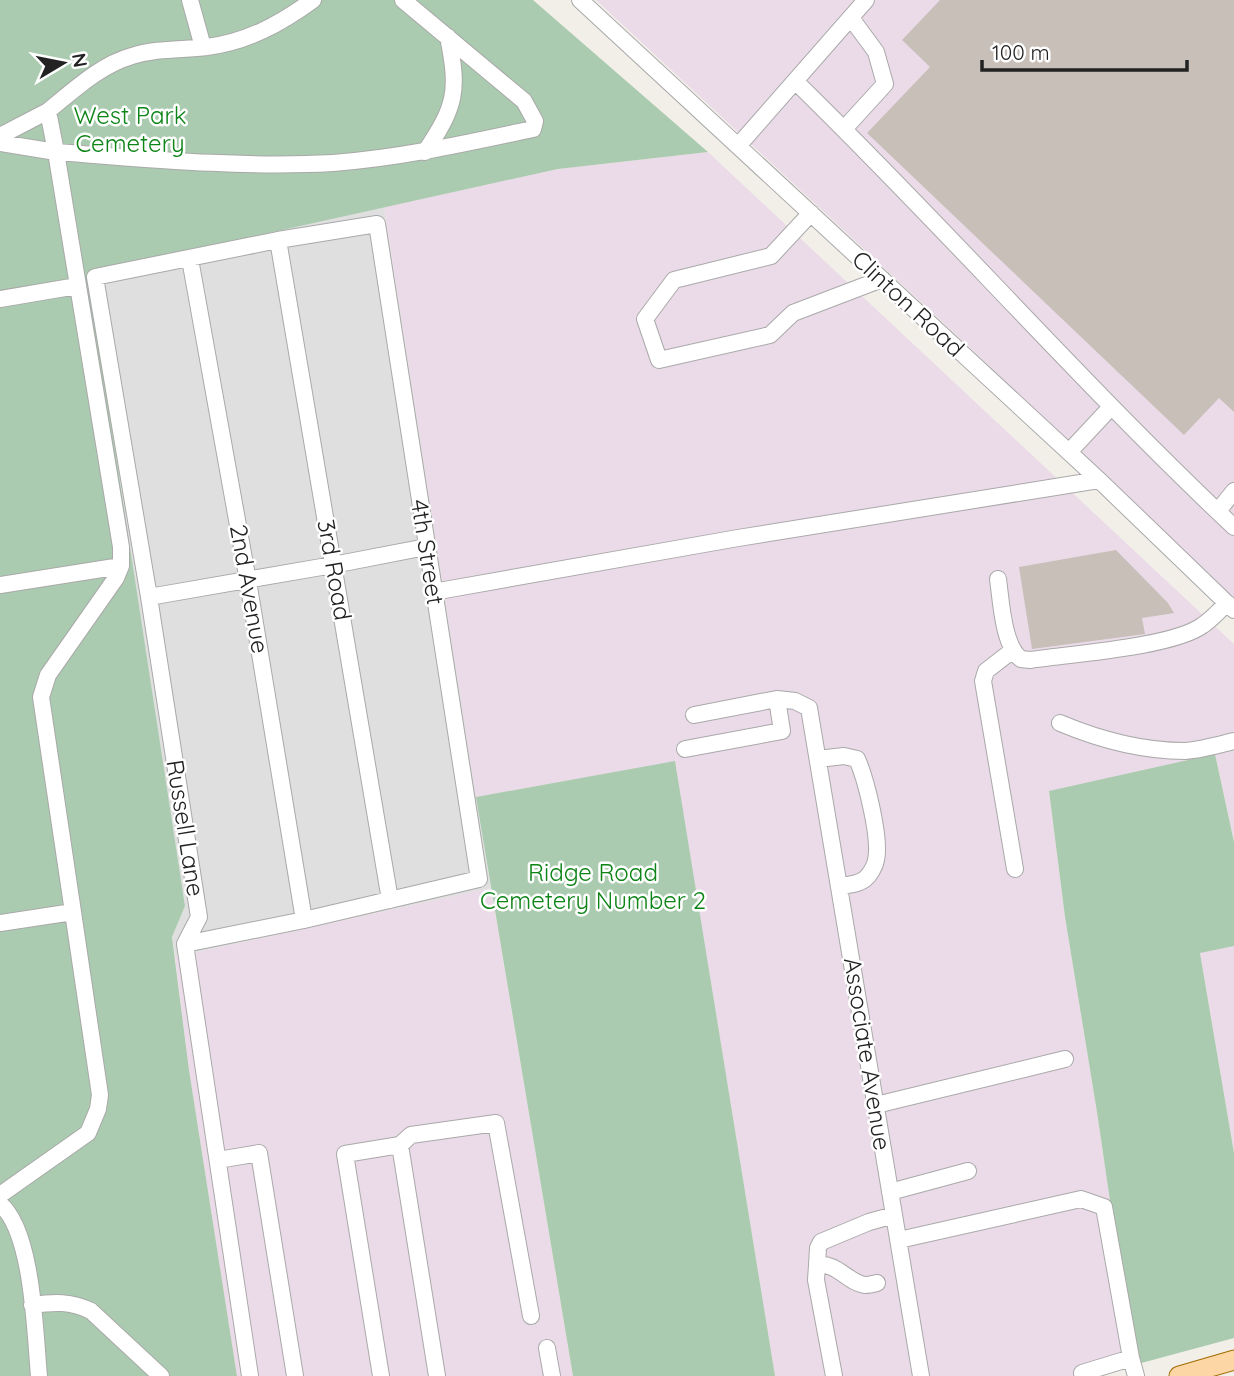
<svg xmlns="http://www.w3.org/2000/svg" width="1234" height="1376" font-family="Quicksand,sans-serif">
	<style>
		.residential { fill: #e0dfdf }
		.industrial { fill: #ebdbe8 }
		.cemetery { fill: #aacbaf }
		.building { fill: #c7bfb8 }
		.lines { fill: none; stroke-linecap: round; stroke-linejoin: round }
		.minor-casing { stroke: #a9a9a9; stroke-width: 18 }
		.major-casing { stroke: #a06b00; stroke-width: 21 }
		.minor { stroke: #fff; stroke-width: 16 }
		.major { stroke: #fcd6a4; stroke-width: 19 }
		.labels { text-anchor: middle; stroke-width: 5; stroke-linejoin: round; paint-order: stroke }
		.park-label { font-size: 24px; fill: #0c8416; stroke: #fff }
		.street-label { font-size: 24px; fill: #222; stroke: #fff }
	</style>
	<rect width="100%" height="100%" fill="#f2efe9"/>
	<path class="residential" d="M384,207L491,888L175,957L172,937L185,906L87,272Z"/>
	<path class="industrial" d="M596,0H1234V600L980,357Z
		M708,152L1234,644V842L1215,754L1049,792L1065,917L1097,1112L1134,1365L1093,1376H775L675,762L476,797L384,207L558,169Z
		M491,888L573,1376H237L189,1070L175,957Z
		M1234,946V1153L1200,952Z"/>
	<path class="cemetery" d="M0,0H533L708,152L558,169L88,273L185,906L172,937L189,1070L237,1376H0Z
		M1215,754L1234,842V946L1200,953L1234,1153V1338L1134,1365L1097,1112L1065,917L1049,791Z
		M675,761L775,1376H573L476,797Z"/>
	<path class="building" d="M940,0H1234V412L1219,398L1184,435L867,133L930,67L902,40Z
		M1116,550L1168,603L1174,613L1142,618L1145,634L1032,649L1019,567Z"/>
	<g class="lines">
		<g class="minor-casing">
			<path id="minor" d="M190,0L203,47
				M580,0L1099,480L1234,610
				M796,82C945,227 1082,384 1234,527
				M48,111C74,90 100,65 132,56C157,48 182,50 207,47C247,42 280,24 313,0
				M844,129L885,84L876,52L851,18
				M0,136L48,111L56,152L0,143
				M738,146L866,0
				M425,152C456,106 459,91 448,37
				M811,213L771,256L674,280L645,319L659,360L770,335L793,313L882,279
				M278,240L390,900
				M190,259L248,581L304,920
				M0,299L77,286
				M1069,452L1111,407
				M1218,511L1234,491
				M121,566V547L56,152C148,159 240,168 333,163C401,158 467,143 533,129L535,121L524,101L403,0
				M998,579C1001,600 1003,646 1021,659L1030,660C1070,654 1174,647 1203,625C1212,619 1220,610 1227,603
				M0,585L121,566L116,578L48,675L41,697L73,912
				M433,592L738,538L1099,480
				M149,597L333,565L426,547
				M1013,650L986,671L983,681L1015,869
				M694,715L777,699L795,701L809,708L921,1376
				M1060,723C1098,739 1143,751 1185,751C1201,750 1218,745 1234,741
				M685,749L782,731L777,699
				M818,759L844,756L857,759C866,779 881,839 876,860C875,866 870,875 865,879C859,884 848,885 839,886
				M0,923L73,912L100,1095L98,1109L88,1133L0,1195
				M185,944L304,920L479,879L377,224L278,240L95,277L149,597L199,917L185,944L250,1376
				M876,1105L1065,1059
				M400,1145L411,1135L496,1123L531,1316
				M218,1160L259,1153L295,1376
				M890,1192L968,1171
				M0,1204C33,1231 35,1334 39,1376
				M899,1240L1081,1199L1104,1207L1131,1358
				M817,1265L818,1248L821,1242L869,1222L894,1215
				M32,1305C54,1302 71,1301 91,1311L161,1376
				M547,1348L552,1376
				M381,1376L345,1154L400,1145L437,1376
				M834,1376L816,1280L817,1265C837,1262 848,1283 865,1285C869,1285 873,1284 877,1283
				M1083,1376L1082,1373L1131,1358L1136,1376"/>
		</g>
		<g class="major-casing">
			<path id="major" d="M1179,1376L1234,1360"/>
		</g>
		<use href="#minor" class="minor"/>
		<use href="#major" class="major"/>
	</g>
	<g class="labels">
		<g class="park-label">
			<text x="130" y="124">West Park<tspan x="130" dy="28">Cemetery</tspan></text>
			<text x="593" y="881">Ridge Road<tspan x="593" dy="28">Cemetery Number 2</tspan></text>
		</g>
		<g class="street-label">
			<text transform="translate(908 304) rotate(43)" y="8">Clinton Road</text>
			<text transform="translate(427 552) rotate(81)" y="8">4th Street</text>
			<text transform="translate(334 570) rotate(80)" y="8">3rd Road</text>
			<text transform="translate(249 589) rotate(80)" y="8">2nd Avenue</text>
			<text transform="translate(185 828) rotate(81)" y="8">Russell Lane</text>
			<text transform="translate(867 1054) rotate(81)" y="8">Associate Avenue</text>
		</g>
	</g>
	<g transform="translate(63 63) rotate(80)" stroke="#ffffff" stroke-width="5" paint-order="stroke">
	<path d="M0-5L12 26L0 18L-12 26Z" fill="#222222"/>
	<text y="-10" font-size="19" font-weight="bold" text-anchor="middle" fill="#222222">N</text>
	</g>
	<path d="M982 60v10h205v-10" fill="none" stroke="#222222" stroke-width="3.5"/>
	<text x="992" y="60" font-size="21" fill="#222222" stroke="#ffffff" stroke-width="5" paint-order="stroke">100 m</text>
</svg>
